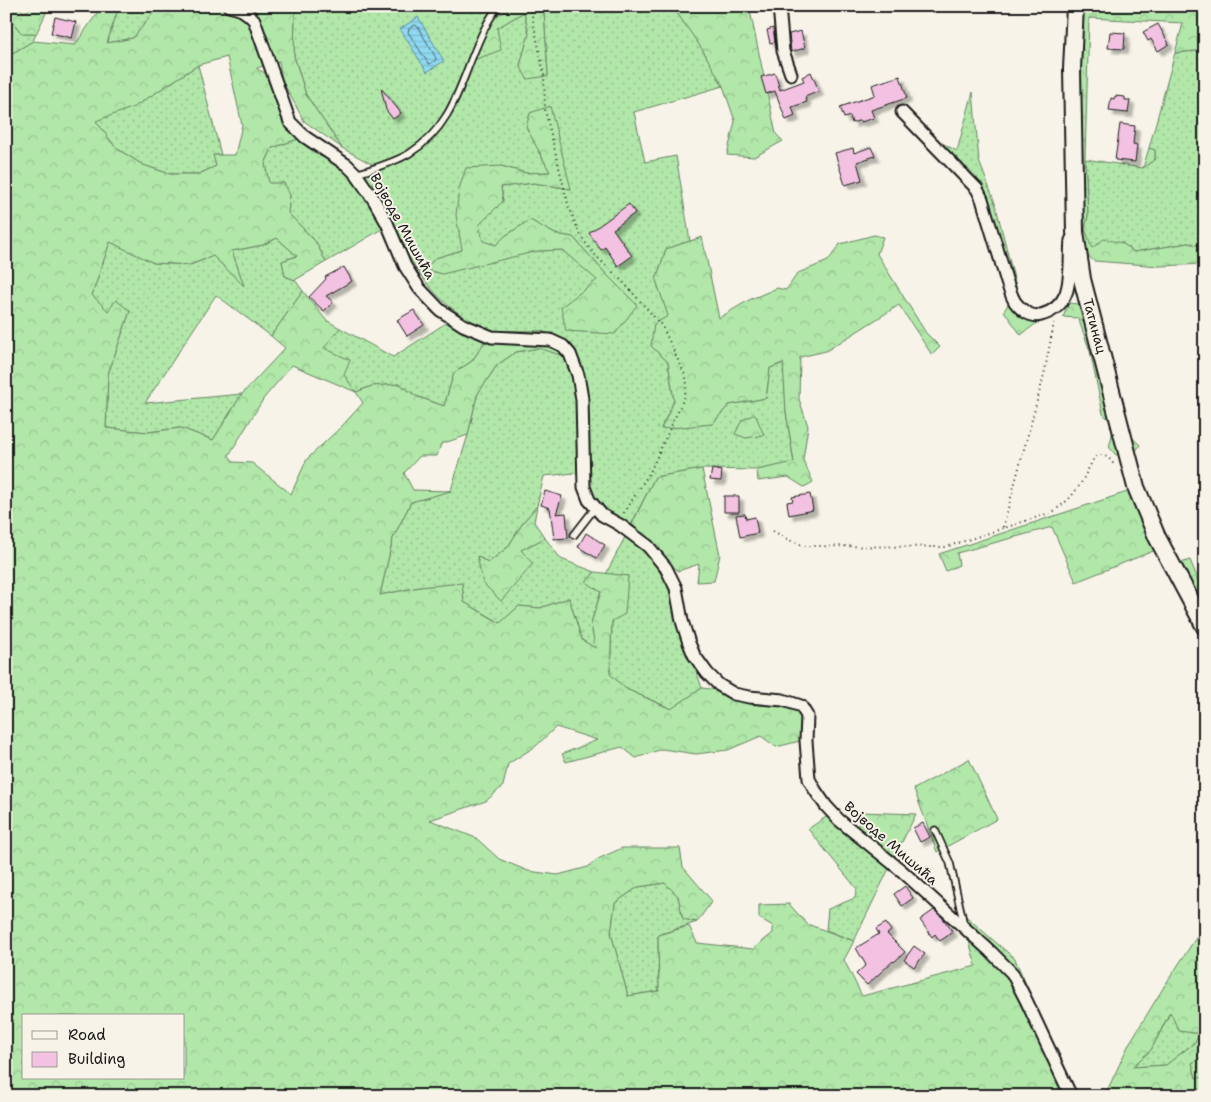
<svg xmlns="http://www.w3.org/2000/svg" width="1211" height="1102" font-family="'Shantell Sans',sans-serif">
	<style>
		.grass { fill: url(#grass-dots); stroke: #668262; fill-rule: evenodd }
		.forest { fill: url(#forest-crowns); stroke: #668262; fill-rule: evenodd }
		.water { fill: url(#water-rules); stroke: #628d9c }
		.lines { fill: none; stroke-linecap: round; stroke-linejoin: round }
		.shore { stroke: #4a6872; stroke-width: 1 }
		.building { fill: #f3c2e2; stroke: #1c1c1c; filter: url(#shadow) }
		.lane-casing { stroke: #1c1c1c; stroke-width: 9 }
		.street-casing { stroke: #1c1c1c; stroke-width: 15 }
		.secondary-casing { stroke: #1c1c1c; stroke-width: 20 }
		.path { stroke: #1c1c1c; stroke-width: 2; stroke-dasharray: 1 4; stroke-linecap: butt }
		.lane { stroke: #f7f3e8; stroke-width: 5.5 }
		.street { stroke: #f7f3e8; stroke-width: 11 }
		.secondary { stroke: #f7f3e8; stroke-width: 16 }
		.labels { text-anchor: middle; stroke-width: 4; stroke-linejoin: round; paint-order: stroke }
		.street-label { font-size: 14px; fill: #1c1c1c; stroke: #f7f3e8 }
	</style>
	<defs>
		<pattern id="grass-dots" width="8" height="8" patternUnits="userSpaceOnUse" patternTransform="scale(1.25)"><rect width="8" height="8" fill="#b1e7a9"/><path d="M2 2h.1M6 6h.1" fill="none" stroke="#98c691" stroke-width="1.8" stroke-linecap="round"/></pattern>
		<pattern id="forest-crowns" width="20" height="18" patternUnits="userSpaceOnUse" patternTransform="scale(1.25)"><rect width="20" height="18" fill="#b1e7a9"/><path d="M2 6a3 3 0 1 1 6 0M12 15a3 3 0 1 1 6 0" fill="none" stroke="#98c691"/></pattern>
		<pattern id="water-rules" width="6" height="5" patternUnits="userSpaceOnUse" patternTransform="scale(1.25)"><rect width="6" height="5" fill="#90d9f2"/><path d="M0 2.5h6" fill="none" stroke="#7cbacf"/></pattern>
		<filter id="shadow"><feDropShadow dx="4.5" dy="4.5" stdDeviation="1" flood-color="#0004"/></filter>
	</defs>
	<rect width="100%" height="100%" fill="#f7f3e8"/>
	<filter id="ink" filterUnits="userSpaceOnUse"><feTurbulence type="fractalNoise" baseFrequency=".02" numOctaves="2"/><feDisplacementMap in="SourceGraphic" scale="10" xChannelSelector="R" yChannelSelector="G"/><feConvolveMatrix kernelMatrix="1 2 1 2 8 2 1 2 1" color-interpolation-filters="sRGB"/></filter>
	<g filter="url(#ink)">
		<path class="grass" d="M119,6H159L133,38L107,43Z
			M301,6H516L497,28L524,12L529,34L520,65L548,76L544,12L550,6H670C691,24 709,61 723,86L634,112L645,162L676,156L690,241L666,249L656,280L669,316L651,346L668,362L674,401L661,428L712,424L729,405L766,398L770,368L784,363L786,412L794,463L757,470L702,469L655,477L626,535L648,554L666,582L702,688L672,709L626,689L610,674L612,621L628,576L606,574L626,535L575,473L544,476L537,506L524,521L508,547L488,563L478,556L483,583L520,550L545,538L561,559L595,572L586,582L601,591L591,623L596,649L582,640L569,598L540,608L519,606L501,623L464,602L462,584L420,587L380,595L393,538L411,502L451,490L468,435L477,395L497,365L516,352L539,348L560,354L542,331H492L472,361L454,373L444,406L416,396L400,384L372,386L356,392L323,348L340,328L393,357L446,323L490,330C479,325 467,319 457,312C416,284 390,222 367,179L382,229L326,262L316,242L288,213L290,195L269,183L265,164L272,148L298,139L365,176L375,166L342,148L306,95L294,56L295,12ZM538,151L571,189L534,183L501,187L503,201L478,225L483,242L496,245L505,236L530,220L555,234L573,237L606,274L637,305L562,307L598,280L562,250L538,251L494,260L424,269L436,258L462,250L501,166L526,173L551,172Z
			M12,21L22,34H36L33,41L6,57V22Z
			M1205,50V247L1188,243L1134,252L1122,243L1092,249L1085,229L1088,215L1085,159L1143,168L1155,159V150L1149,148L1175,53Z
			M198,65L221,155H214L216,166L199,174H170L143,165L116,148L95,120L134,107Z
			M973,92L979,161L995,203L1020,302L1012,299L979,199L918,130L957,151Z
			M277,238L297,256L282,261L285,276L295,280L303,291L271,336L216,295L145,403L242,394L213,440L181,428L148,432L106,428L108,374L130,311H108L92,295L110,241L154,263L190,265L213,256L243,284L232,251L263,245Z
			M829,815L857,828L895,856L854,941L826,930L828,909L855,898L857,889L808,829Z
			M665,883L678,896L683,919L697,922L658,935L659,991L628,996L611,933L615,903L638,887Z
			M1171,1011L1202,1034L1193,1044L1166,1065L1132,1067L1151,1050Z
			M1205,1055V1077L1196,1078L1192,1063Z"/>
		<path class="forest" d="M35,6H41L47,11L36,34H22L12,21L6,22V10L8,11L21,8L24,12Z
			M102,6H119L107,43L133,38L159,6H301L295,12L294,56L306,95L342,148L304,121L284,84L298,139L272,148L265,164L269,183H284L290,195L288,213L316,242L326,262L295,280L285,276L282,261L297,256L277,238L263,245L232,251L244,286L213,256L190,265L154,263L110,242L92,295L108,311L116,300L130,311L108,374L106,428L148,432L181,428L213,440L242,394L285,348L271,336L303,291L326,320L340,328L324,348L350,360L344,375L356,392L372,386L400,384L416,396L444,406L454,373L472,361L492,331H542L567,342L560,355L539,348L516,352L497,365L477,395L468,435L441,444L437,456H420L404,473L413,490L451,491L411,502L393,538L380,595L420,587L462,583L464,602L500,623L519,606L540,608L569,598L582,640L595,648L591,623L601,592L586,582L595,572L628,576L625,614L612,621L610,674L626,689L671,709L702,688L801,701L811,721L800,741L776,747L761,736L728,750L696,754L662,749L636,758L622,747L566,762L562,754L597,740L556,727L536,746L508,764L503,786L486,801L430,820L476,838L499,859L528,871L558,875L588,867L598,859L622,848H680L683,867L712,901L697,922L683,919L678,896L665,883L638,887L615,903L611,933L628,996L659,991L658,935L689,926L697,943L753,949L773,933V926L759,918V905L789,904L807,924L854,941L844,960L862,996L976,966L961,912L1015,959L1075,1096H6V57L33,41L75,45ZM227,57L242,125L235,155H213L216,166L199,174H170L143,165L116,148L96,121L134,107L198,65ZM279,61L282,81L257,69V68ZM292,365L356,392L363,403L342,426L307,459L291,494L252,463L233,462L229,455L264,398ZM24,1016H184V1078H24Z
			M515,6H550L544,12L548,76L527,79L520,65L529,34L524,12L497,28L501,50L468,62L485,22Z
			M670,6H749L776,134L783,141L754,157L727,155L735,121L723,86L702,49L677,13Z
			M1083,6H1191L1192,10H1205V50L1175,53L1183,23L1089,18L1085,159L1088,215L1085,229L1092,248L1104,239L1122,243L1134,252L1188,243L1205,247V264L1160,266L1094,261L1086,254L1068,227Z
			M550,106L571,189L534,183L501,187L503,201L479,225L483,241L496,245L505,236L530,220L555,234L573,237L606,274L637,305L615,334L566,331L561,307L597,280L562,250L538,251L442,274L424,269L436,258L462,250L456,215L459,189L466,168L501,166L526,173L550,172L526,127L530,113Z
			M1149,148L1155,150V159L1143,168Z
			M874,235L883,237L877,254L926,333L940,347L932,355L899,305L826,351L800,357L799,399L808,426L803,460L813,482L804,487L788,477L758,481L757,470L794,462L786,412L783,363L770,368L766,398L729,405L712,424L661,429L674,401L668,362L651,346L654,324L668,316L656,280L666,249L702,237L719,318L749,300L777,288L786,290L798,273L828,261L840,244Z
			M1011,299L1027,304L1038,322L1021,335L1004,311Z
			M1069,303L1087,305L1126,432L1140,445L1133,455H1116L1109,447C1113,432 1116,425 1103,414L1090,351L1078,318L1063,317Z
			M755,414L764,435L746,438L735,434L742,420Z
			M702,469L720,555L714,581L697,582L699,564L678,571L632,524L655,477Z
			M1130,491L1168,545L1076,582L1052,527L957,553L959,565L946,571L939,554Z
			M537,506L534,522L545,538L521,550L533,564L501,601L483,583L477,556L488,563L508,547L524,521Z
			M1190,560L1205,596V602L1197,606L1175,565Z
			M969,759L997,819L937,852L914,789Z
			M862,812L916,814L895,856L857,828Z
			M1205,924V1055L1192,1063L1196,1078L1205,1077V1096H1102L1106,1093L1129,1044L1165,985ZM1170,1012L1179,1031L1201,1034L1193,1044L1166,1065L1132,1067L1151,1050Z"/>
		<path class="water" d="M418,17L444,61L427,72L400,29Z"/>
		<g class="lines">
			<path class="shore" d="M415,25L418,27L436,58V60L430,64L428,63L408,32L409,29Z"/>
		</g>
		<path class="building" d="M55,17L76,22L72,38L51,33Z
			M1158,24L1169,44L1158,51L1151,39L1148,41L1143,32Z
			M773,28L775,42L770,43L767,30Z
			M801,31L805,48L791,52L789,34Z
			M1110,32L1125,33L1124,49L1108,48Z
			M811,72L819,91L805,97L807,102L792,107L795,116L786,120L775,91L766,94L761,77L775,73L780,90L804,81L802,77Z
			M900,76L907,98L871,110L874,118L861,122V120L852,123L850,116L844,118L840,107L875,95L872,85Z
			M381,88L401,113L393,119L386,110Z
			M1115,96L1125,97V100H1130L1128,113L1109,111L1111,98L1114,99Z
			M1120,124L1135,126L1133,144L1137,145L1135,162L1115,160Z
			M871,147L875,156L857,162L862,180L845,185L835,153L853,148L854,153Z
			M629,204L635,213L613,229L632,256L618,266L605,247L601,250L589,233Z
			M344,267L352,281L326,296L333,302L324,311L309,297L326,279L325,277Z
			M414,310L424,325L407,336L397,320Z
			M712,469L722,471L721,481L710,480Z
			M545,491L562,496L556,514L566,513L568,538L554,539L550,508L541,505Z
			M810,494L813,510L789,515L787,502L793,501L792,497Z
			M724,496H739V512H724Z
			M745,514L746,519L755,517L758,533L740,537L736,515Z
			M586,533L605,545L597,558L578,547Z
			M923,823L930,837L920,842L913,828Z
			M905,886L913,898L902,906L894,894Z
			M934,910L942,917L953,932L940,941L935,934L932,937L920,920Z
			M886,923L891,931L887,934L905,952L894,962L893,961L867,985L856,974L866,965L856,948L879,934L876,929Z
			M914,946L925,954L914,967L904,960Z"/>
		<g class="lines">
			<g class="lane-casing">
				<path id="lane" d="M356,174C374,168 394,163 410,153C458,123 462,71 486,26C489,19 494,13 498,6
					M574,535L595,508
					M935,830L950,863L964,925"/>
			</g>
			<g class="street-casing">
				<path id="street" d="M229,6C240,8 246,11 254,20L290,122L305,137L347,165L356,174L374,200L387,223L405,266L419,288L440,310L463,325L492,337L550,340L563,346L570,354L578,375L582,399L584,487L589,500L602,515L620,525L648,546L666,568L676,588L682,621L689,643L694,655L707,673L719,685L734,694L749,697L783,700L801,706L807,716L806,741L809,779L815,790L826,806L839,820L902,871L990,951L1012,973L1026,1000L1071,1096
					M779,6L783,51L791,74
					M902,112L977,189L982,199C988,220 995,241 1001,262C1005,275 1008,290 1015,302C1021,310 1031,318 1041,315C1077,305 1068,268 1071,240"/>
			</g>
			<g class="secondary-casing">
				<path id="secondary" d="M1075,6L1072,69L1075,232L1082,279L1136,487L1157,537L1205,627"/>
			</g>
			<path class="path" d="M530,6L544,74L545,110L568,204L577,228L584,241L596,256L624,283L662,326L686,377L687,385L684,398L650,472L624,513
				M1003,527L1044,375L1054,323
				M773,531L789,540L805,546L946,547L1053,512L1069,499L1080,485L1094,458L1101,455L1108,457L1115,466"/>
			<use href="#lane" class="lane"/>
			<use href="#street" class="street"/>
			<use href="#secondary" class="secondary"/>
		</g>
	</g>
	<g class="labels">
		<g class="street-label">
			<text transform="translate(403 226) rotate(61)" y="5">Војводе Мишића</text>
			<text transform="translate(1095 326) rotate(75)" y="5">Татинац</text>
			<text transform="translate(891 843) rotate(41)" y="5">Војводе Мишића</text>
		</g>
	</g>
	<rect width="1211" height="1102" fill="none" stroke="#f7f3e8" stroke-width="25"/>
	<rect x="12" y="12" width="1186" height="1077" fill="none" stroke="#1c1c1c" stroke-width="2" filter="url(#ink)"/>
	<rect x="22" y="1014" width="162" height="65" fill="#f7f3e8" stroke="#9f9d96"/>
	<rect x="32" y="1031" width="25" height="8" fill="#f7f3e8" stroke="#9f9d96"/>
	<text x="68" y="1040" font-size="15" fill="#1c1c1c">Road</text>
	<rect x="32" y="1052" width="25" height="15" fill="#f3c2e2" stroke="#9f9d96"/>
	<text x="68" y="1064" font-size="15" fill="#1c1c1c">Building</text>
</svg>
